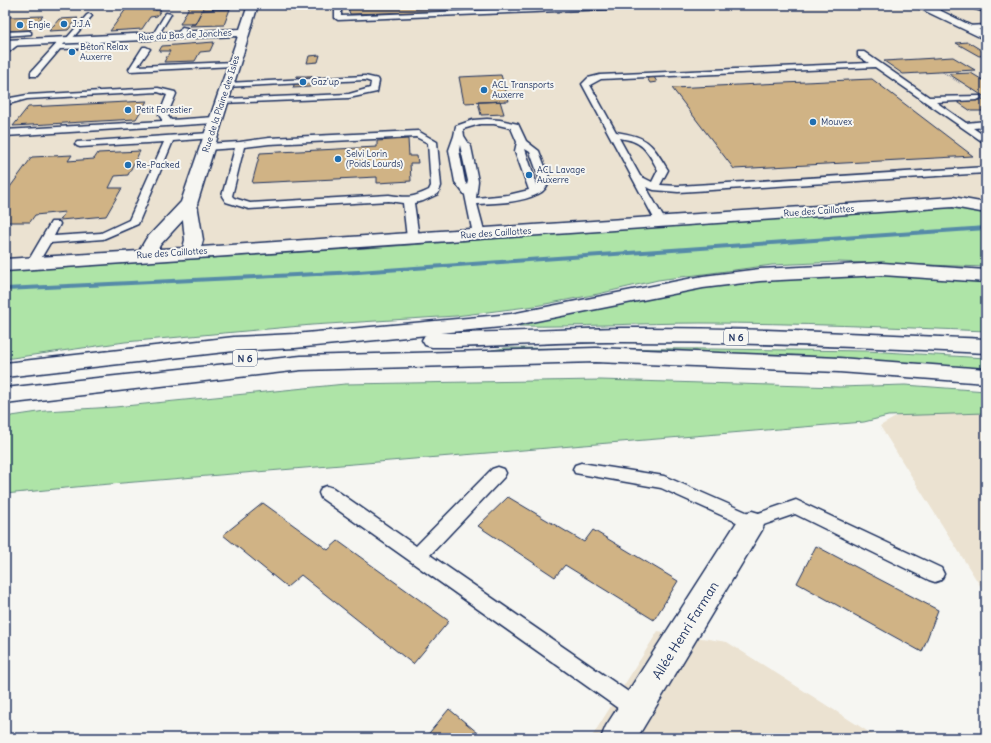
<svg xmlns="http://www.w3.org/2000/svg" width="991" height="743" font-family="Delius,sans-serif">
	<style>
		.built { fill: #ebe2d1 }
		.green { fill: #aee4a7; stroke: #648a82 }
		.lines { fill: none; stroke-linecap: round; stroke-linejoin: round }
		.stream { fill: #558aa8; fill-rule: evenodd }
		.building { fill: #d0b385; stroke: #1b2f5e }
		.service-casing { stroke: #1b2f5e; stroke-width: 3 }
		.minor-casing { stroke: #1b2f5e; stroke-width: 3 }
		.secondary-casing { stroke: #1b2f5e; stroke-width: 3 }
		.primary-casing { stroke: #1b2f5e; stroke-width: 3 }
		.path { stroke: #1b2f5e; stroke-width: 1.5; stroke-dasharray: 0.5 1.5; stroke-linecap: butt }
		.service { fill: #f6f6f2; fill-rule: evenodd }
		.minor { fill: #f6f6f2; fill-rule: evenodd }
		.secondary { fill: #f6f6f2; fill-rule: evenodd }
		.primary { fill: #f6f6f2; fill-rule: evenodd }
		.poi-dot { fill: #1f6fb2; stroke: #f6f6f2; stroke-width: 1.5 }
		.labels { text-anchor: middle; stroke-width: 4; stroke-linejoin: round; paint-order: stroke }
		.far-poi-label { font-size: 9px; fill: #1b2f5e; stroke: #f6f6f2; text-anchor: start }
		.far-street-label { font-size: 9px; fill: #1b2f5e; stroke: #f6f6f2 }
		.shield { fill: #f6f6f2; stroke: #5d6b8a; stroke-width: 1 }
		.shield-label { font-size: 10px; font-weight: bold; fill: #1b2f5e }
		.near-street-label { font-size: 13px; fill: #1b2f5e; stroke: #f6f6f2 }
	</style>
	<rect width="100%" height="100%" fill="#f6f6f2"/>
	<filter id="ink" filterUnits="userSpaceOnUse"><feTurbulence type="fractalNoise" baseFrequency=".025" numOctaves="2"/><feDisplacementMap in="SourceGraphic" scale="8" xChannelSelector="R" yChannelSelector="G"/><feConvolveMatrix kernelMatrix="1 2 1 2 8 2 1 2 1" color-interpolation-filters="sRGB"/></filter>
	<g filter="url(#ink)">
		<path class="built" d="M5,5H986V240L5,338Z
			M938,393L986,400V595L880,426Z
			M658,631L727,642L878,738H591Z"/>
		<path class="green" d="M945,205L979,211L986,214V267L838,262L772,265L658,280L598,294L535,306L456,316L312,325L125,342L5,359V271L382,247Z
			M860,275L950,277L986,280V331C891,327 796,323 701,323C640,323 580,327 519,326L521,324L733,282Z
			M505,348L711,349L867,351L986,358V371L501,353L492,350Z
			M600,380L839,387L905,385L986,391V413L888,416L864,422L86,486L5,494V417L45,411L115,407L345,384Z"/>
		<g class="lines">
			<path class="stream" d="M986,226V230L358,274L5,291V287L358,270Z"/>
		</g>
		<path class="building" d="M129,5H158L155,10H161L157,16L150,17L142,29L110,31Z
			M190,5H205L195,24H180Z
			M205,5H232L230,9L202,10Z
			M347,5H673L350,14Z
			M230,9L224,25L190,26L191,24H195L202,10Z
			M43,16L30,30L5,31V21L9,17Z
			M78,18L68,30L49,31L59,19Z
			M214,42L210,51L200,52L195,61L164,62L170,51H159L162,46Z
			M968,42L986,53V55L979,56L956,43Z
			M320,55L318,62L307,63L309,56Z
			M953,57L975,70L903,74L884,61Z
			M971,73L986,82V98L949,74Z
			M501,75L509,101L464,103L459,77Z
			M297,76H312L310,87L293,88Z
			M654,77L657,82L650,83L647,78Z
			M872,79L973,156L734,169L672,88Z
			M986,100V111H971L956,101Z
			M147,101L136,119L13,126L28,107Z
			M500,101L504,114L481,115L478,102Z
			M408,139L409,156H417L418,163H410L411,181L377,183V177L252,183L260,153L377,147V141Z
			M140,151L128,175L115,176L109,188H122L106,216L60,220L65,212L35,215L30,222H5V194L32,157L72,155L68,161L94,159L98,153Z
			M508,497L584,542L593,530L678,581L654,620L565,565L555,577L478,526Z
			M263,503L328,550L338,541L449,621L413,664L301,575L287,587L223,535Z
			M816,546L938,610L922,652L797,583Z
			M449,709L484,738H425Z"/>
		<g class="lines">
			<g class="service-casing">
				<path id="service" d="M335,5H341V16L611,5H661L658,7L338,20L335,18Z
					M961,5H972L986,8V12Z
					M166,13L171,14L157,37H153L152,36Z
					M89,14L92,16L91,17L70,41H66L63,45L90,44L96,38H100L102,39L95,48L60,49L37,76H31V72L61,39H66L87,15Z
					M986,25V29L967,30L964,28L967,26Z
					M182,27L187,28L182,36H178L177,35Z
					M29,31L31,32V34L5,36V32Z
					M13,41H19L20,43L5,55V49Z
					M143,47H146L150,49L138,66L234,62L238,64L234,66L130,71L129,69Z
					M858,52H864L929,97L980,96L981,98L977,100L936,102L966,123L986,121V127L973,128L986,137V144L875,67L601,79L590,85L616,132C649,137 651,143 668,170L660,185L678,186L986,167V173L678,192L654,190L646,187L666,222L661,225L656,222L582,84L588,78L600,75L869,63L858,56ZM619,138C643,141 647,150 658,170L652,182L640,176Z
					M365,76L378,79L379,81L377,92L349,98L221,103L217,101L221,99L349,94L370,88L371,82L365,80L224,87L223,85L227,83Z
					M158,88L175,92L176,94L167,115L171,120L215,117L219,120L215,123L5,136V130L163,121L159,115L167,95L158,92L27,99L5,105V99L27,95Z
					M487,119L500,120L518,124L526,141L539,151L550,180C547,186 544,192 538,194C520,203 496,203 477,204L485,234L479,237L473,234L465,195L455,182L449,150L454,136L456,126L473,120ZM480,124H494L511,128L517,142L515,151L529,190L508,195L476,198L478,181L471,147L464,136L463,129ZM460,145L468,181L467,185L465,182L459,150ZM525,149L530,152L540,180L537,185Z
					M418,131L437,142L441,186L438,194L423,201L414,203L419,238L413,241L407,238L403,203L389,201L249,209L226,202L222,196L235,148L206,150L201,147L206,144L240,142L269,138ZM416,137L428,143L431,186L429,190C412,198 408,198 389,195L250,203L234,198L232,196L244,147L269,144Z
					M210,133L215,136L213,138L173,141L138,224L103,239L50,243L37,265H29L27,263L51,222H59L60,224L54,236L101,233L129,220L164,142L80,147L77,146L75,144L77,142Z
					M581,463L664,476L753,515L796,500L941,568L944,574L941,580L935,582L929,580L795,514L752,529L661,488L575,473L573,469L575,465Z
					M498,467L504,469L506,473L504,477L430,555L643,702L647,709L643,716L636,720L629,716L321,498L319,493L321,488L327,486L333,488L416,546L492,469Z"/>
			</g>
			<g class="minor-casing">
				<path id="minor" d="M248,5H258L197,204L203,240L201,247L953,197L986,203V213L953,207L5,271V259L139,251L146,239L181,202L238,36L5,46V40L240,29ZM183,220L185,240L183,248L158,249L160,245Z
					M752,511L762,514L765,522L762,530L637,738H601L606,726L742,514Z"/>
			</g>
			<g class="secondary-casing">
				<path id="secondary" d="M916,5H929L986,33V40L917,7Z"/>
			</g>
			<g class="primary-casing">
				<path id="primary" d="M882,263L986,270V282L882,275L760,281L703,288L511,326L440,333C500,333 561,329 621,328C743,327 864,334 986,339V353C865,347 744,342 623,342C559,341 496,347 432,347L425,345L422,340L425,335H427L295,348L234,351L5,377V363L234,337L295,334L511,314L703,276L760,269Z
					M596,348L839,358L986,369V383L839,372L596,362L301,370L5,404V388L301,356Z"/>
			</g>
			<path class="path" d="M943,72L960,83"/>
			<use href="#service" class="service"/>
			<use href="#minor" class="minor"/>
			<use href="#secondary" class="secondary"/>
			<use href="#primary" class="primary"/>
		</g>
	</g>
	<g class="poi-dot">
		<circle cx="64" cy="24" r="4"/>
		<circle cx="20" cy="25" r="4"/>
		<circle cx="72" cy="52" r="4"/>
		<circle cx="303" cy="82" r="4"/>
		<circle cx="484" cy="90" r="4"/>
		<circle cx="128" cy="110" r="4"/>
		<circle cx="813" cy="122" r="4"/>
		<circle cx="338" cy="159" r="4"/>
		<circle cx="128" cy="165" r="4"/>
		<circle cx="529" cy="175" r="4"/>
	</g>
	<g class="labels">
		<g class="far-poi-label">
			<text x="72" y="27">J.J.A</text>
			<text x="28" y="28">Engie</text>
			<text x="80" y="50">Béton Relax<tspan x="80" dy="10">Auxerre</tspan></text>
			<text x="311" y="85">Gaz'up</text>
			<text x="492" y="88">ACL Transports<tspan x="492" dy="10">Auxerre</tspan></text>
			<text x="136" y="113">Petit Forestier</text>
			<text x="821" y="125">Mouvex</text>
			<text x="346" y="157">Selvi Lorin<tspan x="346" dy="10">(Poids Lourds)</tspan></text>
			<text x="136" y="168">Re-Packed</text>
			<text x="537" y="173">ACL Lavage<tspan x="537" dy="10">Auxerre</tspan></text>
		</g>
		<g class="far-street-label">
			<text transform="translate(185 35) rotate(-3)" y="3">Rue du Bas de Jonches</text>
			<text transform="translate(221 104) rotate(-72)" y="3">Rue de la Plaine des Isles</text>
			<text transform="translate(819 211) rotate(-4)" y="3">Rue des Caillottes</text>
			<text transform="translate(496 233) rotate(-4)" y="3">Rue des Caillottes</text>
			<text transform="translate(172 253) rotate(-4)" y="3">Rue des Caillottes</text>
		</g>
		<g class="shield">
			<rect x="724" y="329" width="24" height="16" rx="3"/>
			<rect x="233" y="350" width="24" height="16" rx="3"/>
		</g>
		<g class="shield-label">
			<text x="736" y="341">N 6</text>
			<text x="245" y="362">N 6</text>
		</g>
		<g class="near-street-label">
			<text transform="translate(685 630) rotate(-58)" y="5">Allée Henri Farman</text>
		</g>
	</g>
	<rect width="991" height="743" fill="none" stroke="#f6f6f2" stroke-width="20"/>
	<rect x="10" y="10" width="971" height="723" fill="none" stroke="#1b2f5e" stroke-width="1.5" filter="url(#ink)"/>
</svg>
